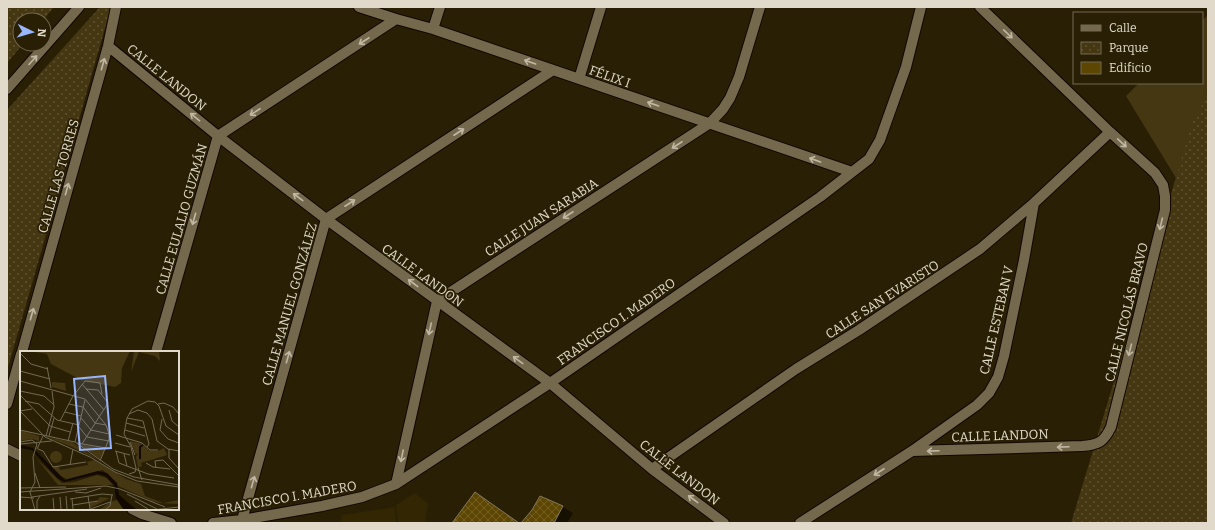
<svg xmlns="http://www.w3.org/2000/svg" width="1215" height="530" font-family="Bitter,serif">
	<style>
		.built { fill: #332602 }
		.grass { fill: #453711 }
		.park { fill: url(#park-dots) }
		.shadow { fill: #0007 }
		.building { fill: url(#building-cross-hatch); stroke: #84785b }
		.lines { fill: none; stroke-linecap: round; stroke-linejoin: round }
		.minor-casing { stroke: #120800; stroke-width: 12 }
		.minor { stroke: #75694d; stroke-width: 10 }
		.oneway { stroke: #c1b8a4 }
		.labels { text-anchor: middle; stroke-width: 3.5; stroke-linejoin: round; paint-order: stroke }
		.street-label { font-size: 13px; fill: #e1daca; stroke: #291f04 }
		.inset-river { fill: none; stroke: #120900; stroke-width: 2 }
		.inset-road { fill: none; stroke: #736a53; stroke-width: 1 }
		.view { fill: #99b5fd; fill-opacity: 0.15; stroke: #99b5fd; stroke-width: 2 }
		.inset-edge { fill: none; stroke: #e1daca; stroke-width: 2 }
	</style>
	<defs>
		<pattern id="park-dots" width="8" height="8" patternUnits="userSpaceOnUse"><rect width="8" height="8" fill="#453711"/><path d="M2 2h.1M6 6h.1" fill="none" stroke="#605332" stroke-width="1.8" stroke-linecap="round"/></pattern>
		<pattern id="building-cross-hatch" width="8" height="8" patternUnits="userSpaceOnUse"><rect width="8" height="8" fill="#5d4601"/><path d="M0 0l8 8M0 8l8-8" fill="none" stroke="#746025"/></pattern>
	</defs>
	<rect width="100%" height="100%" fill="#291f04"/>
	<path class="built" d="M415,493L428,504L425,523H398L396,505Z
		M395,507L396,523H340L342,515Z"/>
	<path class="grass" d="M1208,15V213L1190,201L1126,96L1139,83H1202V21Z"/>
	<path class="park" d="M7,7H54L43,20H20V44H23L7,63Z
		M100,7H111L7,371V110Z
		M1208,96V523H1071L1194,118Z"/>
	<path class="shadow" d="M475,493L486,499L519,523H459Z
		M540,497L563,507L573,513L567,523H522L533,511Z"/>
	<path class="building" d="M475,492L519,523H452Z
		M540,496L563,506L554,523H521L532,510Z"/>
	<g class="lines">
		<g class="minor-casing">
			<path id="minor" d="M359,7L396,19L433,29L852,172
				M433,29L440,7
				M108,46L218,136L326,219L550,383L652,469L724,523
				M579,79L601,7
				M7,89L79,7
				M22,352L108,46L116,7
				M156,352L218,136L396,19
				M7,404L21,354
				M7,449L21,456
				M912,451L1082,446C1098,445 1104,442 1111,427L1165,210V196L1163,185L1155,173L1110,132L980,7
				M652,469L796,369L859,330L980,249L1034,203L1110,132
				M396,484L437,301L710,123L723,109L730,98L739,77L760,7
				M132,509L142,514L171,523
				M242,520L326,219L553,70
				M213,523L242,520L322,506L362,497L396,484L550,383L820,197L869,159L880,140L906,67L921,7
				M800,523L912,451L977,405L989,393L998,377L1004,356L1024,260L1034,203"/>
		</g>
		<use href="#minor" class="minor"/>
	</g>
	<defs><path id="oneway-shaft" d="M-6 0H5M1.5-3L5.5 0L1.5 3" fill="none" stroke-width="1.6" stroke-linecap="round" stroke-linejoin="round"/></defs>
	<g class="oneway">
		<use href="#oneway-shaft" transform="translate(1008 34) rotate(44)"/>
		<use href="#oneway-shaft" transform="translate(364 41) rotate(147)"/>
		<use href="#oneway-shaft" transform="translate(33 60) rotate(-48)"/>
		<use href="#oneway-shaft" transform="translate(530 62) rotate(-161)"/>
		<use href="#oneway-shaft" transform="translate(103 64) rotate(-74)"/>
		<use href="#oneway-shaft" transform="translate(653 104) rotate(-161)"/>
		<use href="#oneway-shaft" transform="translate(255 112) rotate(147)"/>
		<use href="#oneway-shaft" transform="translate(195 117) rotate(-141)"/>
		<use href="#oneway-shaft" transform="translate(459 132) rotate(-33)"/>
		<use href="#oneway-shaft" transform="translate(1122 143) rotate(43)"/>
		<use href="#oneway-shaft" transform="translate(677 145) rotate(147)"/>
		<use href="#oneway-shaft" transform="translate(815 160) rotate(-161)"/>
		<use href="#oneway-shaft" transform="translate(67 189) rotate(-74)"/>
		<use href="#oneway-shaft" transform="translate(298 197) rotate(-143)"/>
		<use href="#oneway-shaft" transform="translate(350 203) rotate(-33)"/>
		<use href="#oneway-shaft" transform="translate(568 215) rotate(147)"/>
		<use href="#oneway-shaft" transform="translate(194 219) rotate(106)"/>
		<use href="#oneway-shaft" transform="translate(1161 224) rotate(104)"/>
		<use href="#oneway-shaft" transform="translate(413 283) rotate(-143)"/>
		<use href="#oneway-shaft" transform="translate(32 314) rotate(-74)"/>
		<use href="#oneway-shaft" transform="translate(430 329) rotate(102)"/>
		<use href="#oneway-shaft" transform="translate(1130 350) rotate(104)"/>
		<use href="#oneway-shaft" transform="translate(288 357) rotate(-74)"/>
		<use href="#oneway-shaft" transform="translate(518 360) rotate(-144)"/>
		<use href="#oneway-shaft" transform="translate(1063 447) rotate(178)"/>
		<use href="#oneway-shaft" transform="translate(933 451) rotate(178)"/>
		<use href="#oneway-shaft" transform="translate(402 456) rotate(102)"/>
		<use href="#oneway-shaft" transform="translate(879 472) rotate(147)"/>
		<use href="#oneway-shaft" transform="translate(253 482) rotate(-74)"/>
		<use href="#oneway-shaft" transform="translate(693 499) rotate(-143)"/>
	</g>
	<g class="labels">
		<g class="street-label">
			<text transform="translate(610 76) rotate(19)" y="5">FÉLIX I</text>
			<text transform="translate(167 77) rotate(39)" y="5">CALLE LANDON</text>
			<text transform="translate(58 176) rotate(-74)" y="5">CALLE LAS TORRES</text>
			<text transform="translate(541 217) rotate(-33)" y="5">CALLE JUAN SARABIA</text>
			<text transform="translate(181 219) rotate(-74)" y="5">CALLE EULALIO GUZMÁN</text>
			<text transform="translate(423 275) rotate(36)" y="5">CALLE LANDON</text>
			<text transform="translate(882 299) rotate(-33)" y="5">CALLE SAN EVARISTO</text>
			<text transform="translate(289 304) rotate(-74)" y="5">CALLE MANUEL GONZÁLEZ</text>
			<text transform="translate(1126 312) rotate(-76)" y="5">CALLE NICOLÁS BRAVO</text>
			<text transform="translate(996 320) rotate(-77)" y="5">CALLE ESTEBAN V</text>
			<text transform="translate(616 321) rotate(-35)" y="5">FRANCISCO I. MADERO</text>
			<text transform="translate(1000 435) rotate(-2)" y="5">CALLE LANDON</text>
			<text transform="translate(680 472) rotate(38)" y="5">CALLE LANDON</text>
			<text transform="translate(287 497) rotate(-10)" y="5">FRANCISCO I. MADERO</text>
		</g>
	</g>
	<g transform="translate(20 351)">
		<rect width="159" height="159" fill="#291f04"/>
		<path d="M114,0H139L140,10L135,5L119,1L111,21ZM30 106a6 6 0 1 1 12 0a6 6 0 1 1-12 0ZM16,107L42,132L54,131L77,124L87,127L93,134H38ZM74,109L106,128L121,133L125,145L143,152L159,149V153L140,152L132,150L98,135L83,119L47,128L40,125L31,116H39L40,119L68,114L67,111Z" fill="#453711"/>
		<path d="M9,0H110L102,17L101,32L95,36L61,29L31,13L27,3ZM32,31L45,32L46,40L32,36ZM0,79L19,85V90L12,88L0,90ZM27,86L52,91L80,110L52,96ZM110,90L122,93L130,100H138L144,97L147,104L121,112L122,115L118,117L116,106L118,102L116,103ZM59,93L85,98L80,108ZM79,146L90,147L70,157L69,152L78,150ZM97,149L104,159H79L90,151Z" fill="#453711"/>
		<path d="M0,94L13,97L45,129L78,120L87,122L97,132L99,144L117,159H104L96,147L94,134L85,125L78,123L44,131L37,127L12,99L0,97Z" fill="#120900"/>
		<path class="inset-river" d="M120,108V96L123,94"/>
		<path class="inset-road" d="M0,2L11,13L28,18M27,16L31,37M0,20L30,28M0,30L65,48L86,74L89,83V88L80,110M62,33L84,59M0,40L24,45L33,53M0,44L30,75L50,81M5,50L19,53L37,69L59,74M49,53L63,56L75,72L86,74M138,53L144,52L153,56L159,63M149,59L152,70L159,76M0,60L25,86L70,106L95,121L117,130L159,136M0,60L12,58M45,61L61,65M109,63L118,59L127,62L132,68L137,90L148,98L159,100M61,67L71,79L89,83M107,67L123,70L129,93L127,96M142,68L140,79L148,88L159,92M40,70L53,45L65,30L80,32L82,43M106,72L124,77M59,76L67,86L89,90M0,79L55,91L93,118L114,126L159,134M105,79L125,85M96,84L122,92L130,99H138M26,85L34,56L32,40M29,85L34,67M48,90L53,72M0,91L12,89L17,93L13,106L15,131L10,141L15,159M55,91L65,49M110,91L115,104M57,92L86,97M95,92L110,96M0,93L32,90M62,93L88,52L78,39L66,38M17,98L23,85M18,98L23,100L33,116L66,111M149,98V107L159,118M95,100L110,104M96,100L99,112L128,123L154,127M104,103L107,115M126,112L133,116L150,118M50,114L53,98M118,117L122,129M136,117L135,110L143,109L159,125M15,122L20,137M109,123L115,121L116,117L111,96L104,83L107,67L112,58L128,50L135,51L139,55L146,75L159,84M0,137L46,136M0,141L86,135L100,138L145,156M55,141L66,142L81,137M107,143L137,158M46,145L47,158M68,145L70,158M0,146L14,147M12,146L67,138M40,146L41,158M33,147L34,159M52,147L53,159M50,148L82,143L93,144M115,150L128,158M53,154L78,150M17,159V150L20,145M68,159L90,151M85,159L90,155L92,144M120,159H134M132,159L159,156"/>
		<path class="view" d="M85,25L91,97L60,99L54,28Z"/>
		<rect width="159" height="159" class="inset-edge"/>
	</g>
	<rect width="1215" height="530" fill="none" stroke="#e1daca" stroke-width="16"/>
	<rect x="1073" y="12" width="130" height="72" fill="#291f04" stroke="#736a53"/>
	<rect x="1081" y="25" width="20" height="6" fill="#75694d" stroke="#736a53"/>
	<text x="1109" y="32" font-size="12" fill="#e1daca">Calle</text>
	<rect x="1081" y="42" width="20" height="12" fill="url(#park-dots)" stroke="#736a53"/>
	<text x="1109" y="52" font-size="12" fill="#e1daca">Parque</text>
	<rect x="1081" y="62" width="20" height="12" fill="#5d4601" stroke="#736a53"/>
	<text x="1109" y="72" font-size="12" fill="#e1daca">Edificio</text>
	<g transform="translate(32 32) rotate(95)"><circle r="19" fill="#291f04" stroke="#736a53"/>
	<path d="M0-3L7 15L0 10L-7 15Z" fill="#99b5fd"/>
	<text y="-6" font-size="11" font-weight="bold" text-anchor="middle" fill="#e1daca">N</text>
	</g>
</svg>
